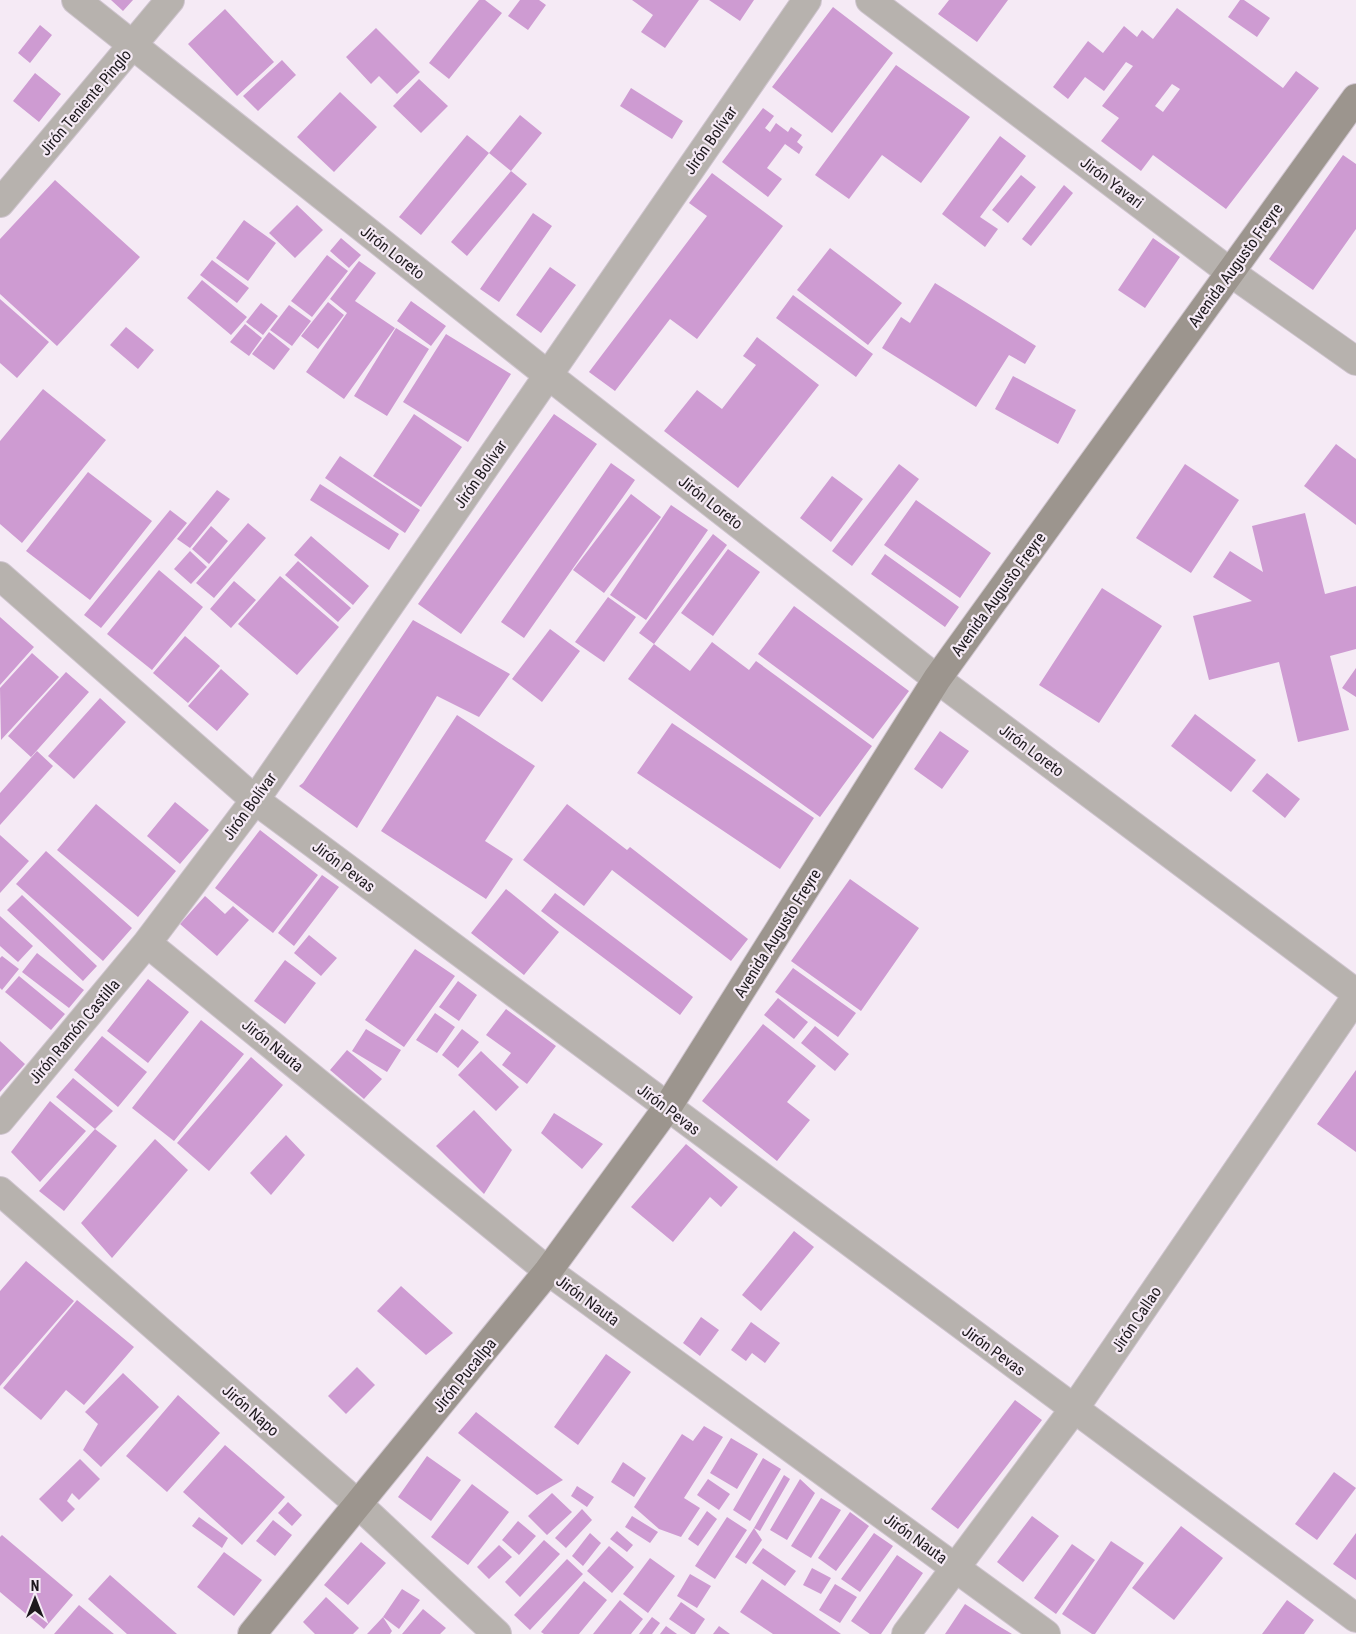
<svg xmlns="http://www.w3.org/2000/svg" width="1356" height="1634" font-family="'Roboto Condensed',sans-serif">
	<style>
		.building { fill: #ce9bd2; fill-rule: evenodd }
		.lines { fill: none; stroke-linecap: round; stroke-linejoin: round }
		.minor-casing { stroke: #cec4ce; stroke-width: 30 }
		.secondary-casing { stroke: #cec4ce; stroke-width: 30 }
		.minor { stroke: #b7b2ae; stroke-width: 28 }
		.secondary { stroke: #9c958e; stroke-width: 28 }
		.labels { text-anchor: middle; stroke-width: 4.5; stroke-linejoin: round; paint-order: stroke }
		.street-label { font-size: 16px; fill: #1d191d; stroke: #f5eaf5 }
	</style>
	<rect width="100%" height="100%" fill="#f5eaf5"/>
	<path class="building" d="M111,0H133L123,11Z
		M479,0H485L502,13L449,79L429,63Z
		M520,0H539L546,5L528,30L508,16Z
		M632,0H699L665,48L641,32L653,15Z
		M709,0H754L740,21Z
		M949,0H1008L977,42L938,14Z
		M1240,0H1244L1270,18L1257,37L1228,17Z
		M833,7L893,53L832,133L772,87Z
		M1177,8L1283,88L1296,71L1319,88L1226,209L1153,155L1141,171L1101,141L1119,118L1102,106L1133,66L1126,62L1104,91L1085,77L1068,99L1053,87L1088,41L1103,53L1124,26L1137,37L1142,30L1153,39ZM1172,84L1180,89L1163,112L1155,106Z
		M225,9L274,62L237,96L188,44Z
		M40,25L52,35L30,63L18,53Z
		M376,28L420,72L397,94L379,76L371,84L346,57Z
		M282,60L296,75L258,111L243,96Z
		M896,65L970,117L921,183L882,155L849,199L815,175Z
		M35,73L61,94L39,122L13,101Z
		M419,79L448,106L421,133L393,106Z
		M631,88L683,121L672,139L620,106Z
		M340,92L377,127L334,172L297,137Z
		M763,108L774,116L765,128L770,132L776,123L788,132L791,127L802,135L797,142L803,147L799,154L785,144L767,168L782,179L768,197L722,162Z
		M520,115L542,133L511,171L489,153Z
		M467,135L489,153L421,235L399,217Z
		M1000,136L1026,156L980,217L998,229L985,247L942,214Z
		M1343,155L1356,164V229L1313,290L1269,259Z
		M511,171L527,184L467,256L451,242Z
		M712,173L783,226L697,339L670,319L615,391L589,372L707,216L689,203Z
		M1021,175L1036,187L1008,223L992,210Z
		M55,180L140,257L57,346L0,294V239Z
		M1064,185L1073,193L1031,246L1022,239Z
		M297,205L323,230L295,258L269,233Z
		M533,213L552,226L499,302L480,289Z
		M244,220L276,243L248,281L216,258Z
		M341,238L361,255L349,268L330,251Z
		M1153,238L1180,257L1145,308L1118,290Z
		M830,248L902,303L868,345L797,290Z
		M327,255L348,271L312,317L291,301Z
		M212,260L249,288L237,303L200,275Z
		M359,261L376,273L355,301L395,328L344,399L306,372L347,313L330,299Z
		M550,267L576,285L541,333L516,315Z
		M202,280L247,317L231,335L187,298Z
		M935,283L1036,346L1025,364L1009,355L976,407L882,348L901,317L910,323Z
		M793,295L873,354L856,377L776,318Z
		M0,299L49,342L17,378L0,363Z
		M411,301L446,326L431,346L397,321Z
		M328,302L344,315L318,349L301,336Z
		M261,303L278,316L263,335L246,322Z
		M289,305L311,321L292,346L270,330Z
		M245,324L262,338L249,356L230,342Z
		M126,327L154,350L138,369L110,345Z
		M396,328L429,349L387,416L354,396Z
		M269,332L290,349L274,370L252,354Z
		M446,334L511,374L468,442L403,402Z
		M757,337L819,385L738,488L664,431L697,390L722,409L756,365L743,356Z
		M1013,376L1076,410L1058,444L995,409Z
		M43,389L106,440L22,543L0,524V441Z
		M414,414L462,447L421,507L373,476Z
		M554,414L597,444L461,634L418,604Z
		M1336,444L1356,459V525L1304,486Z
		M340,456L420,510L405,533L325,478Z
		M611,463L635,480L524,638L501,622Z
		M899,464L919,479L852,566L832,551Z
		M1185,464L1239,500L1191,573L1136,538Z
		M88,472L152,521L90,600L26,551Z
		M832,476L863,499L831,542L800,518Z
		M320,484L399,534L389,550L310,500Z
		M217,490L230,499L190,548L177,539Z
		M631,494L661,517L604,593L573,570Z
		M916,500L991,553L960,598L884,545Z
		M671,505L708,530L646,620L610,595Z
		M170,510L187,523L101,628L84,615Z
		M1305,513L1325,594L1356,586V649L1330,656L1349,730L1298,742L1279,662L1209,680L1193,616L1252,601L1213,577L1230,551L1263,572L1252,526Z
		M248,523L266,538L214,598L196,583Z
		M211,526L228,541L209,564L192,549Z
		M713,534L727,545L654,644L639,633Z
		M311,536L369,586L353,605L294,555Z
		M728,549L760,572L713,636L681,613Z
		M190,551L207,567L191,584L174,569Z
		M885,554L959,607L945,627L871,574Z
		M298,561L351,608L338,622L285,575Z
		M159,570L203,607L152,670L107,634Z
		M280,576L339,627L297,675L238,624Z
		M234,581L256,600L231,628L210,609Z
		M1102,588L1162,626L1099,723L1039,685Z
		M608,597L636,617L604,662L575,642Z
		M794,606L909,691L873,739L758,654Z
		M0,617L34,647L0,685Z
		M413,620L510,674L479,717L437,696L357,828L299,786L303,783Z
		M550,629L580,651L542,702L512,679Z
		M185,636L220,666L188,703L153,673Z
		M712,642L749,670L756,661L872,746L820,817L628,679L654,644L690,671Z
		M32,653L59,677L1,740L0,688Z
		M1356,668V697L1342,688Z
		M221,669L249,694L217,731L188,706Z
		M66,672L89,692L31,757L8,736Z
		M100,698L126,722L74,779L48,756Z
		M1195,714L1256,760L1231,792L1171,746Z
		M457,715L535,766L485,841L513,859L486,899L381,831Z
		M672,723L814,818L780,869L637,773Z
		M940,731L969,751L942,789L914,769Z
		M37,751L53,766L0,825V793Z
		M1267,773L1300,799L1285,818L1252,791Z
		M175,802L209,830L180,864L147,836Z
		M96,804L176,871L138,917L57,850Z
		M567,804L627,850L630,847L748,939L731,961L612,870L584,906L523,860Z
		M260,830L318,875L273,933L215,888Z
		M0,835L29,861L0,893Z
		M46,851L132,928L103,961L16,884Z
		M322,875L339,887L294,946L278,933Z
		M850,879L919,928L861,1011L791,961Z
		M506,889L559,932L524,975L471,933Z
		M555,893L693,997L680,1015L541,911Z
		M22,895L97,966L83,981L7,910Z
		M205,896L225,914L233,906L249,920L217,956L180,924Z
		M0,916L33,946L18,962L0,946Z
		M309,935L337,958L321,976L294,953Z
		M415,949L455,976L404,1047L365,1020Z
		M37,953L84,990L69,1008L22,972Z
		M2,956L19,969L2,990L0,988V958Z
		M285,960L316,983L285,1024L254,1001Z
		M793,968L856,1013L838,1037L775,992Z
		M19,976L65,1014L51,1030L5,992Z
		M148,979L189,1012L148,1063L107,1031Z
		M458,981L477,995L459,1021L439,1007Z
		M778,998L808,1022L794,1039L764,1015Z
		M506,1009L556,1046L527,1084L502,1065L511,1053L486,1035Z
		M435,1013L455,1027L437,1053L416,1040Z
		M201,1020L244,1054L174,1141L132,1108Z
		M763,1024L816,1066L787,1102L810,1120L777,1161L702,1101Z
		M815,1026L849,1054L835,1071L801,1043Z
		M366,1029L401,1050L387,1072L352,1051Z
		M462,1029L479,1042L458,1068L442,1055Z
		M102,1036L147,1072L118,1107L74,1070Z
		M0,1041L25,1064L0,1092Z
		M347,1050L382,1079L364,1099L330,1070Z
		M481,1051L519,1087L496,1111L458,1075Z
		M251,1057L283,1085L209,1171L177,1143Z
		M1356,1070V1152L1317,1124Z
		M73,1078L113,1111L95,1129L56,1097Z
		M50,1101L86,1131L40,1182L11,1152Z
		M474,1110L512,1150L484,1194L436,1146Z
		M554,1113L603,1144L582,1169L541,1133Z
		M95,1129L117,1146L64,1211L39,1191Z
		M286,1135L305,1155L271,1195L250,1173Z
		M155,1139L188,1170L112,1258L81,1223Z
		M686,1144L738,1187L721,1207L710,1197L673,1242L631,1207Z
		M794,1231L814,1247L761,1311L742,1295Z
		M26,1261L74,1301L0,1386V1291Z
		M401,1286L453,1333L426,1355L377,1311Z
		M77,1300L134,1347L84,1405L66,1390L41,1420L3,1388Z
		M701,1317L719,1330L700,1356L683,1343Z
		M751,1322L780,1343L765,1363L752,1353L746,1361L731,1350Z
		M606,1354L631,1372L578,1445L554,1427Z
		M357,1367L375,1385L346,1414L328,1396Z
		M123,1373L159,1407L101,1467L83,1450L98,1424L85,1412Z
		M178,1395L220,1433L167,1492L126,1456Z
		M1015,1400L1042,1420L958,1529L931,1509Z
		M476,1412L563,1480L537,1495L458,1433Z
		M704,1426L723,1437L684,1498L700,1508L681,1537L659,1529L634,1507L682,1434L693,1441Z
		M731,1438L758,1454L737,1489L710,1473Z
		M225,1445L285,1497L242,1545L183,1492Z
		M427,1456L461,1480L431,1521L398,1497Z
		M763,1458L781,1469L750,1521L733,1510Z
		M80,1459L100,1479L79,1500L72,1493L67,1501L75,1509L62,1522L39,1499Z
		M623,1462L646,1478L634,1497L611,1482Z
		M1334,1472L1356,1488L1317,1540L1295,1524Z
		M784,1475L790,1479L760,1531L754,1528Z
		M708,1479L730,1494L719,1510L697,1495Z
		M800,1479L815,1493L787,1540L770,1530Z
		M472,1484L509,1512L468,1565L431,1537Z
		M577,1486L594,1497L587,1507L571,1496Z
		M552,1493L572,1512L547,1535L528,1516Z
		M821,1498L841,1510L811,1558L791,1546Z
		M288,1502L302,1515L292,1526L278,1513Z
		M582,1509L592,1520L566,1548L555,1538Z
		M707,1511L717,1519L698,1546L688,1539Z
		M850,1512L869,1526L836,1571L818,1558Z
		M632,1516L658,1532L650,1543L625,1527Z
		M1032,1516L1059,1536L1023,1582L997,1562Z
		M199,1517L228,1538L222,1548L192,1526Z
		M727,1517L747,1530L715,1579L695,1566Z
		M273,1520L292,1535L275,1556L256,1541Z
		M518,1521L536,1536L519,1555L502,1540Z
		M1181,1526L1223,1558L1174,1620L1132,1588Z
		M754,1528L762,1540L746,1564L735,1557Z
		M617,1531L633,1545L627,1552L610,1539Z
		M590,1533L601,1543L583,1566L572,1556Z
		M874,1533L893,1546L860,1592L841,1579Z
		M1356,1533V1580L1333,1564Z
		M2,1535L73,1595L44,1629L0,1592V1537Z
		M544,1540L560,1554L520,1597L505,1582Z
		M1111,1541L1144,1563L1095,1634H1092L1062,1614Z
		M361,1542L386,1563L348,1605L324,1585Z
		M1072,1544L1095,1560L1056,1614L1034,1598Z
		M499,1545L512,1557L489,1579L477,1567Z
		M609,1546L634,1567L612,1593L587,1571Z
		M763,1548L796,1571L785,1586L752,1563Z
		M224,1552L262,1580L234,1616L197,1587Z
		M897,1555L923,1573L881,1634H870L851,1621Z
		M650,1558L675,1576L648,1613L623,1594Z
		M567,1559L583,1574L530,1630L514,1615Z
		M812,1568L831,1578L821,1594L803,1585Z
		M690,1574L711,1586L697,1608L677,1596Z
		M110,1575L177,1634H127L88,1599Z
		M762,1579L841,1634H773L740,1612Z
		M584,1581L607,1600L579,1634H544L541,1632Z
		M835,1584L857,1597L840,1623L819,1610Z
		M402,1589L420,1600L399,1629L383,1617Z
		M326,1597L359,1628L353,1634H315L303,1622Z
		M620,1600L643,1619L631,1634H593Z
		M1287,1600L1314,1620L1304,1634H1262Z
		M681,1602L705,1619L695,1634H691L669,1619Z
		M965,1604L997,1625L1012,1634H945Z
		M79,1605L114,1634H54Z
		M423,1609L446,1628L440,1634H402Z
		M383,1617L392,1631L390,1634H367Z
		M652,1617L660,1623L652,1634H639Z
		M666,1626L677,1634H660Z
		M719,1626L730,1634H713Z"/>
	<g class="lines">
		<g class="minor-casing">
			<path id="minor" d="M76,0L548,375L937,679L1356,993
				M870,0L1230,272L1356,361
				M0,203L170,0
				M0,576L255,800L1356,1618
				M147,943L548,1271L1046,1634
				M0,1120L147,943L255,800L807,0
				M0,1191L359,1505L497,1634
				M906,1634L1074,1409L1356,997"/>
		</g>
		<g class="secondary-casing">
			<path id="secondary" d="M252,1634L548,1271L667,1108L937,679L1356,98"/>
		</g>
		<use href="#minor" class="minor"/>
		<use href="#secondary" class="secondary"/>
	</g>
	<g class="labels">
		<g class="street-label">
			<text transform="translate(85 102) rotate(-50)" y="6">Jirón Teniente Pinglo</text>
			<text transform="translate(710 140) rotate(-55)" y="6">Jirón Bolívar</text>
			<text transform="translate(1112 182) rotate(37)" y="6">Jirón Yavari</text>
			<text transform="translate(393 252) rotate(38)" y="6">Jirón Loreto</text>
			<text transform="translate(1235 265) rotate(-54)" y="6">Avenida Augusto Freyre</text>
			<text transform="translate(480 474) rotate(-55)" y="6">Jirón Bolívar</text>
			<text transform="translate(711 502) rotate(38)" y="6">Jirón Loreto</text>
			<text transform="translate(998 594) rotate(-54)" y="6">Avenida Augusto Freyre</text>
			<text transform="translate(1032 750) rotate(37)" y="6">Jirón Loreto</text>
			<text transform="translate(249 806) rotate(-54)" y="6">Jirón Bolívar</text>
			<text transform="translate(344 866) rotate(37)" y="6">Jirón Pevas</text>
			<text transform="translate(777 933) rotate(-58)" y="6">Avenida Augusto Freyre</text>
			<text transform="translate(74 1031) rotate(-50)" y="6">Jirón Ramón Castilla</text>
			<text transform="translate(273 1045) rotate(39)" y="6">Jirón Nauta</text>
			<text transform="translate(669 1109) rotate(37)" y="6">Jirón Pevas</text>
			<text transform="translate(588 1300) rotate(36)" y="6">Jirón Nauta</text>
			<text transform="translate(1136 1319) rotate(-56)" y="6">Jirón Callao</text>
			<text transform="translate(994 1350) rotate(36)" y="6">Jirón Pevas</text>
			<text transform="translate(464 1375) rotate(-51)" y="6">Jirón Pucallpa</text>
			<text transform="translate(251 1410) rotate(41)" y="6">Jirón Napo</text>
			<text transform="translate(916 1538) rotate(36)" y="6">Jirón Nauta</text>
		</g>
	</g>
	<g transform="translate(35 1599)" stroke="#f5eaf5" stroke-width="4" paint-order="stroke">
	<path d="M0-4L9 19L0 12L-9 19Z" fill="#1d191d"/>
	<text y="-8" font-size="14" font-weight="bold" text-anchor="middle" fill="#1d191d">N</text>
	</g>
</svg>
